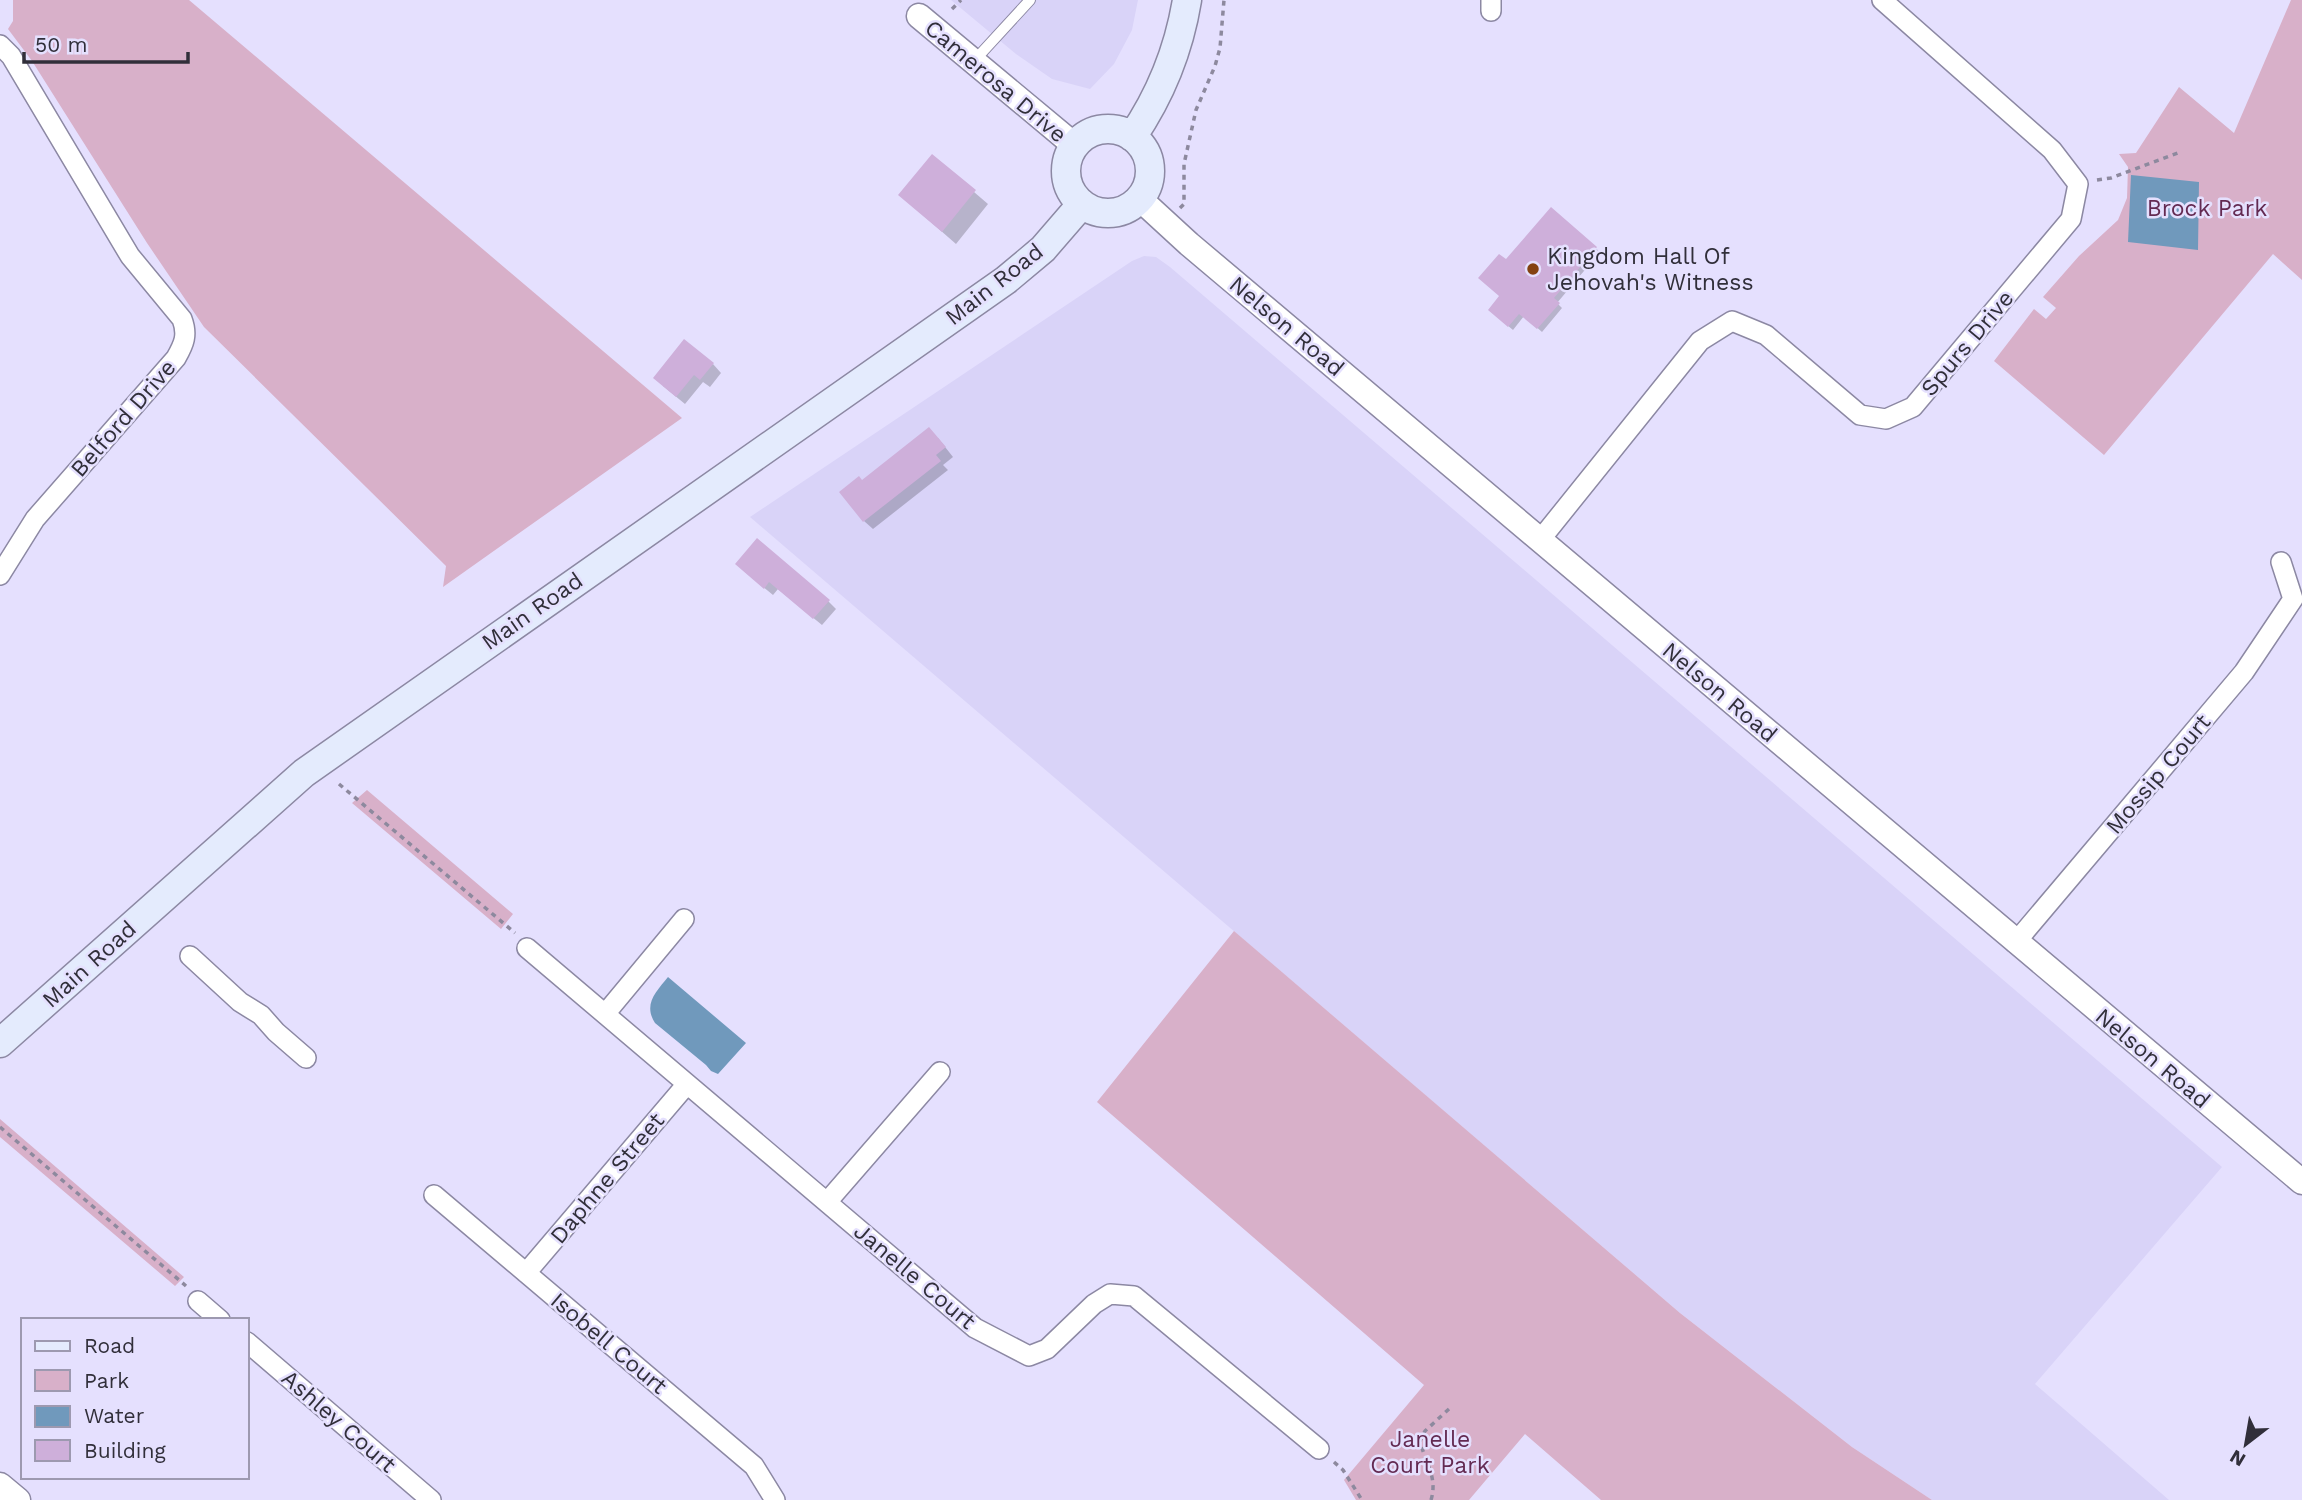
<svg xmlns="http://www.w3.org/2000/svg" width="2302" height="1500" font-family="'Work Sans',sans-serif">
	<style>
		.built { fill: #d9d3f8 }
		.green { fill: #d8b0c9 }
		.water { fill: #7099bc }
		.shadow { fill: #0003 }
		.building { fill: #ceafda }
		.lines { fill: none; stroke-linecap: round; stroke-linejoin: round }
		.service-casing { stroke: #8c88a3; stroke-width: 12 }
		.minor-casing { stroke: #8c88a3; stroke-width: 22 }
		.tertiary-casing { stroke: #8c88a3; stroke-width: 27 }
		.secondary-casing { stroke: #8c88a3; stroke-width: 31 }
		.path { stroke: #8d899e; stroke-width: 3.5; stroke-dasharray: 5 5; stroke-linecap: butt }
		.service { stroke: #fff; stroke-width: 10 }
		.minor { stroke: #fff; stroke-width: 19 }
		.tertiary { stroke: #fff; stroke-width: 24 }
		.secondary { stroke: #e4ebfd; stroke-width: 28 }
		.poi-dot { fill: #844211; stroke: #e5e0fe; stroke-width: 2.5 }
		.labels { text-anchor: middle; stroke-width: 5; stroke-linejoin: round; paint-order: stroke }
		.street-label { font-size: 23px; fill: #312f3a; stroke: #e5e0fe }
		.park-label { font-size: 23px; fill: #632a52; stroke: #e5e0fe }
		.poi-label { font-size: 23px; fill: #312f3a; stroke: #e5e0fe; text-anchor: start }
	</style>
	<rect width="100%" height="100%" fill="#e5e0fe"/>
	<path class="built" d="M951,0H1138L1132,30L1114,64L1090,89L1052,79L1016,54Z
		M1144,256L1156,257L1170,267L2222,1167L2035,1384L2169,1500H1932L1852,1447L1680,1313L750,517L1132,261Z"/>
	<path class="green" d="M13,0H189L682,418L443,587L446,566L204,327L147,243L32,61L8,29L13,21Z
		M2291,0H2302V280L2273,254L2104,455L1994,361L2034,309L2046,319L2056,308L2043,297L2079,256L2118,220L2127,198L2128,167L2119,154L2136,153L2179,87L2234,133Z
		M367,790L513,914L501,929L352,803Z
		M1234,931L1680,1313L1852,1447L1932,1500H1601L1525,1434L1469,1500H1356L1344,1480L1424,1385L1097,1102Z
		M0,1119L184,1277L175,1286L0,1137Z"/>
	<path class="water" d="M2131,175L2199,182L2198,250L2128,242Z
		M668,977L746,1043L718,1074L711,1071L706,1065L655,1023C643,1004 656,992 668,977Z"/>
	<path class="shadow" d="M932,156L988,204L956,244L900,195Z
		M1551,210L1600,252L1557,303L1562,308L1542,332L1524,316L1513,330L1494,314L1501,297L1506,262Z
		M713,364L721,373L710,387L703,382L685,404L663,386Z
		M938,438L953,457L943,465L948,470L873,529L864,521L863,482Z
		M745,572L828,601L836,609L822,625L778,589L773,595Z"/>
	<path class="building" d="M932,154L976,190L942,232L898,195Z
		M1551,207L1597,247L1554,298L1560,303L1537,329L1519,314L1508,327L1488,310L1499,296L1478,278L1499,254L1506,259Z
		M684,339L714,363L700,380L694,375L676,397L653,378Z
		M929,427L946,447L936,455L941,461L863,522L839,492L859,476L862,480Z
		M757,538L830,600L813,619L769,582L764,589L735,564Z"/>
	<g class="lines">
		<g class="service-casing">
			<path id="service" d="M974,61L1030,0"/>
		</g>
		<g class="minor-casing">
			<path id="minor" d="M1491,0V11
				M0,45L11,56L130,256L182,319C188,335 184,344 176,358L35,519L0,575
				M1540,540L1700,341L1732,321L1766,335L1860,415L1886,419L1913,407L2071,219L2078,184L2052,150L1882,0
				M2015,943L2244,672L2293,599L2281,562
				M527,948L975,1328L1029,1356L1047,1349L1094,1304L1110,1294L1134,1296L1319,1449
				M190,956L240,1002L261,1015L276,1032L306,1058
				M605,1014L684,919
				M434,1195L754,1466L775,1500
				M827,1202L940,1072
				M526,1273L687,1084
				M198,1301L220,1320
				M247,1342L431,1500"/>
		</g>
		<g class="tertiary-casing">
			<path id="tertiary" d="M919,16L1074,145
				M1140,199L1189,244L2302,1182
				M0,1485L18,1500"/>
		</g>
		<g class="secondary-casing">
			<path id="secondary" d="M1066 171a42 42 0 1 1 84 0a42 42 0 1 1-84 0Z
				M1132,137C1160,96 1179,49 1187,0
				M0,1043L304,773L1006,280L1043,249L1081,205"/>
		</g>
		<path class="path" d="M952,9L961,0
			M2097,180L2111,178L2178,153
			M1180,208L1184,204V164L1196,110L1215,66L1220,48L1224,0
			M339,784L515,933
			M0,1127L186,1286
			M1334,1462L1343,1470L1362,1500
			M1431,1500C1438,1477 1425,1462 1420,1441L1425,1431L1450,1408"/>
		<use href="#service" class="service"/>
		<use href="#minor" class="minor"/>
		<use href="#tertiary" class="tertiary"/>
		<use href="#secondary" class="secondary"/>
	</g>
	<circle class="poi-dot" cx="1533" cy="269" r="7"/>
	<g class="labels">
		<g class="street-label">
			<text transform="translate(996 81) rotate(40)" y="8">Camerosa Drive</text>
			<text transform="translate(994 284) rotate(-38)" y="8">Main Road</text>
			<text transform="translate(1287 326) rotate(40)" y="8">Nelson Road</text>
			<text transform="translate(1967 343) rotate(-50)" y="8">Spurs Drive</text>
			<text transform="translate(123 418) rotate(-49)" y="8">Belford Drive</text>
			<text transform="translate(532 611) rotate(-35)" y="8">Main Road</text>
			<text transform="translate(1720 692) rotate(40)" y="8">Nelson Road</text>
			<text transform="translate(2158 774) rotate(-50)" y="8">Mossip Court</text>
			<text transform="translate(89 964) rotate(-42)" y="8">Main Road</text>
			<text transform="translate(2153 1058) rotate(40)" y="8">Nelson Road</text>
			<text transform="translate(607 1178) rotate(-50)" y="8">Daphne Street</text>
			<text transform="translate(915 1276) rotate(40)" y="8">Janelle Court</text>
			<text transform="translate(609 1343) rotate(40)" y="8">Isobell Court</text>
			<text transform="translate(339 1421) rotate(41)" y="8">Ashley Court</text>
		</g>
		<g class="park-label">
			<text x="2207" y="216">Brock Park</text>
			<text x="1430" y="1447">Janelle<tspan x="1430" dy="26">Court Park</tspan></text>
		</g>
		<g class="poi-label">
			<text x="1547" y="264">Kingdom Hall Of<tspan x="1547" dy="26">Jehovah's Witness</tspan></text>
		</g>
	</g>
	<rect x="21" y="1318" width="228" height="161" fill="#e5e0fe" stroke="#9d99b0" stroke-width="2"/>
	<rect x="35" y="1341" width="35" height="10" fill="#e4ebfd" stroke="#9d99b0" stroke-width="2"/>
	<text x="84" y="1353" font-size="21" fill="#312f3a">Road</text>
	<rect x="35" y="1370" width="35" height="21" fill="#d8b0c9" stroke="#9d99b0" stroke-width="2"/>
	<text x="84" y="1388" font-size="21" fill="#312f3a">Park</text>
	<rect x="35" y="1406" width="35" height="21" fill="#7099bc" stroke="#9d99b0" stroke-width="2"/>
	<text x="84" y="1423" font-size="21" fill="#312f3a">Water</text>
	<rect x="35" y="1440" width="35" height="21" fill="#ceafda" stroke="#9d99b0" stroke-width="2"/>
	<text x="84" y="1458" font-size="21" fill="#312f3a">Building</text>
	<g transform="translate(2246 1444) rotate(211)" stroke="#e5e0fe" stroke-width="5" paint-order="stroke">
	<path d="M0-5L12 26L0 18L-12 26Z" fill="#312f3a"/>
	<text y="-10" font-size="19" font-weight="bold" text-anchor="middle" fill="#312f3a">N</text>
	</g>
	<path d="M24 52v10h164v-10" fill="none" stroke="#312f3a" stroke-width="3.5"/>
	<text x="35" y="52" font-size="21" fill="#312f3a" stroke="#e5e0fe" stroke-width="5" paint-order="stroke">50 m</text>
</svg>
